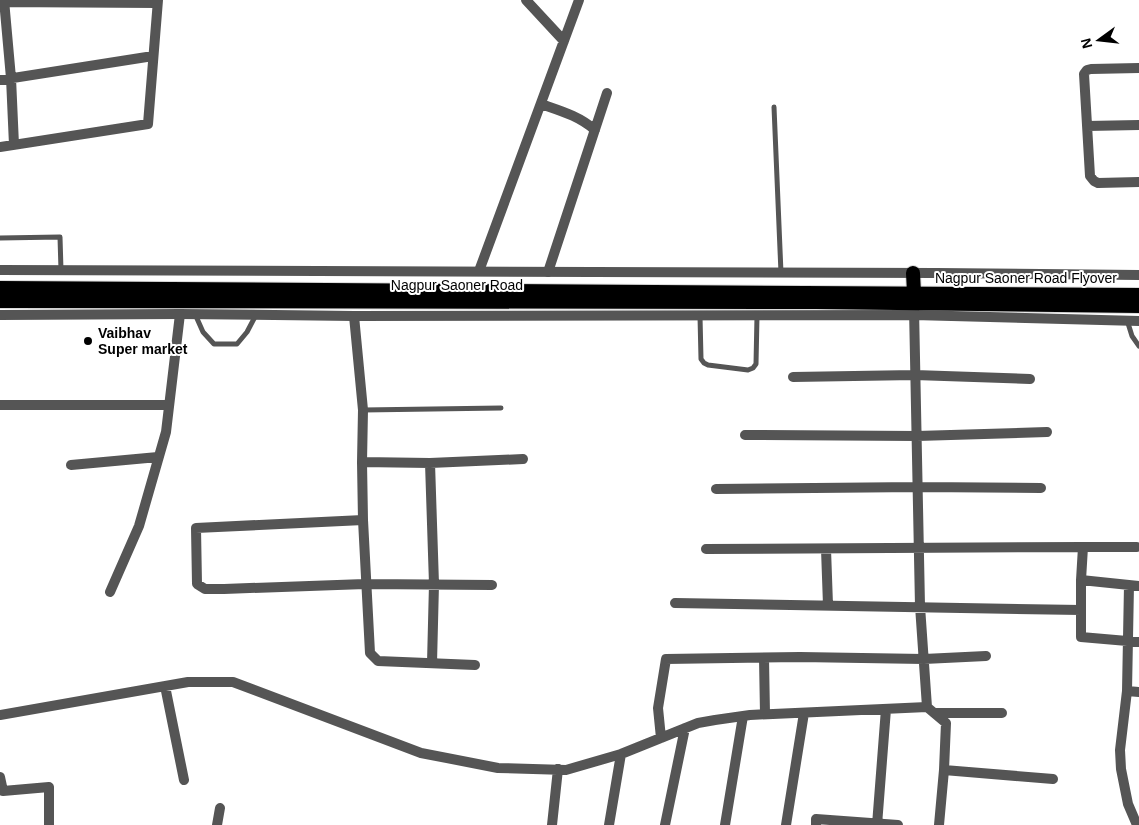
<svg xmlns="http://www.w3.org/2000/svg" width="1139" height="825" font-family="Helvetica,sans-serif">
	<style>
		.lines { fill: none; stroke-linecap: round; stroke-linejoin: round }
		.trunk-casing { stroke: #dbdbdb; stroke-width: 16 }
		.service { stroke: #555; stroke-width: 5 }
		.minor { stroke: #555; stroke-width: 10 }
		.tertiary { stroke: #555; stroke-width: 10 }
		.trunk { stroke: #000; stroke-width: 14 }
		.poi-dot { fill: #000; stroke: #fff; stroke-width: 2 }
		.labels { text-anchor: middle; stroke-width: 4; stroke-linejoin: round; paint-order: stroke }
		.street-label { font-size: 14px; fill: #000; stroke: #fff }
		.poi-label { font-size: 14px; font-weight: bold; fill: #000; stroke: #fff; text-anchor: start }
	</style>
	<rect width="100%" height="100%" fill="#fff"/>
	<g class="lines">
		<g class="trunk-casing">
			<path id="trunk" d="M913,273L914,293
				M0,288L1139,295
				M0,301L816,302L1139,306"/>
		</g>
		<path class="service" d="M774,107L781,273
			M0,238L60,237L61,270
			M195,314L203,332L214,344H237L247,332L256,315
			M700,316L701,359L704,363L708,365L748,370L753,368L756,364L757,316
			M1127,320L1132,336L1139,346
			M363,410L501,408"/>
		<path class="minor" d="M4,0L11,78L14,145
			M526,0L564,41
			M0,2L157,3
			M1139,68L1091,69L1087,70L1084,74L1090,176L1094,181L1098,183L1139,182
			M0,80L153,56
			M541,104C561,111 579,116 595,130
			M1087,126L1139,125
			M0,147L148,124L158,0
			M479,271L579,0
			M548,272L607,93
			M914,308L920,606L927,707L946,723L944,770L939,825
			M354,316L363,410L362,462L363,520L370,653L378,661L475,665
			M793,377L915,375L1030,379
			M0,405H169
			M745,435L917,436L1047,432
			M362,462L430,463L523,459
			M430,463L434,584L432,663
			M71,465L158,457
			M716,489L918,487L1041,488
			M363,520L196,528L197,584L205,589H224L365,584L492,585
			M1083,547H1137
			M706,549L1083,547L1081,580L1139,586
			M826,549L828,605
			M1081,580V637L1139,642
			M1129,585L1127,691L1120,750L1121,769L1128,804L1137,825
			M110,592L139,526L166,432L180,314
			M675,603L1081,610
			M764,658L765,714
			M165,686L184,780
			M1127,691L1139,692
			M934,713H1002
			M0,715L188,682H233L421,753L498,768L566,770L621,754L698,723L715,720L750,715L927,707
			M661,738L658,708L666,659L800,657L924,659L986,656
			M944,770L1053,779
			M0,777L3,791L49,787V825
			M217,825L220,808
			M552,825L558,769
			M609,825L621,754
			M665,825L685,728
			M725,825L743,716
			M786,825L804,713
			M816,825V819L898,825
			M877,825L886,709"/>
		<path class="tertiary" d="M0,270L936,273L1139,275
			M0,315L180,314L354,316L914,315L1139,321"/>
		<use href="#trunk" class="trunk"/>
	</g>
	<circle class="poi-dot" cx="88" cy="341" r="5"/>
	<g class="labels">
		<g class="street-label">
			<text x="1026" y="283">Nagpur Saoner Road Flyover</text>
			<text x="457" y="290">Nagpur Saoner Road</text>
		</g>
		<g class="poi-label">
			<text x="98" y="338">Vaibhav<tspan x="98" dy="16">Super market</tspan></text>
		</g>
	</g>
	<g transform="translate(1099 40) rotate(255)" stroke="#ffffff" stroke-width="4" paint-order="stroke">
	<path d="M0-4L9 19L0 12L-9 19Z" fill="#000000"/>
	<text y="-8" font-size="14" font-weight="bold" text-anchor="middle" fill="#000000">N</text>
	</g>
</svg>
